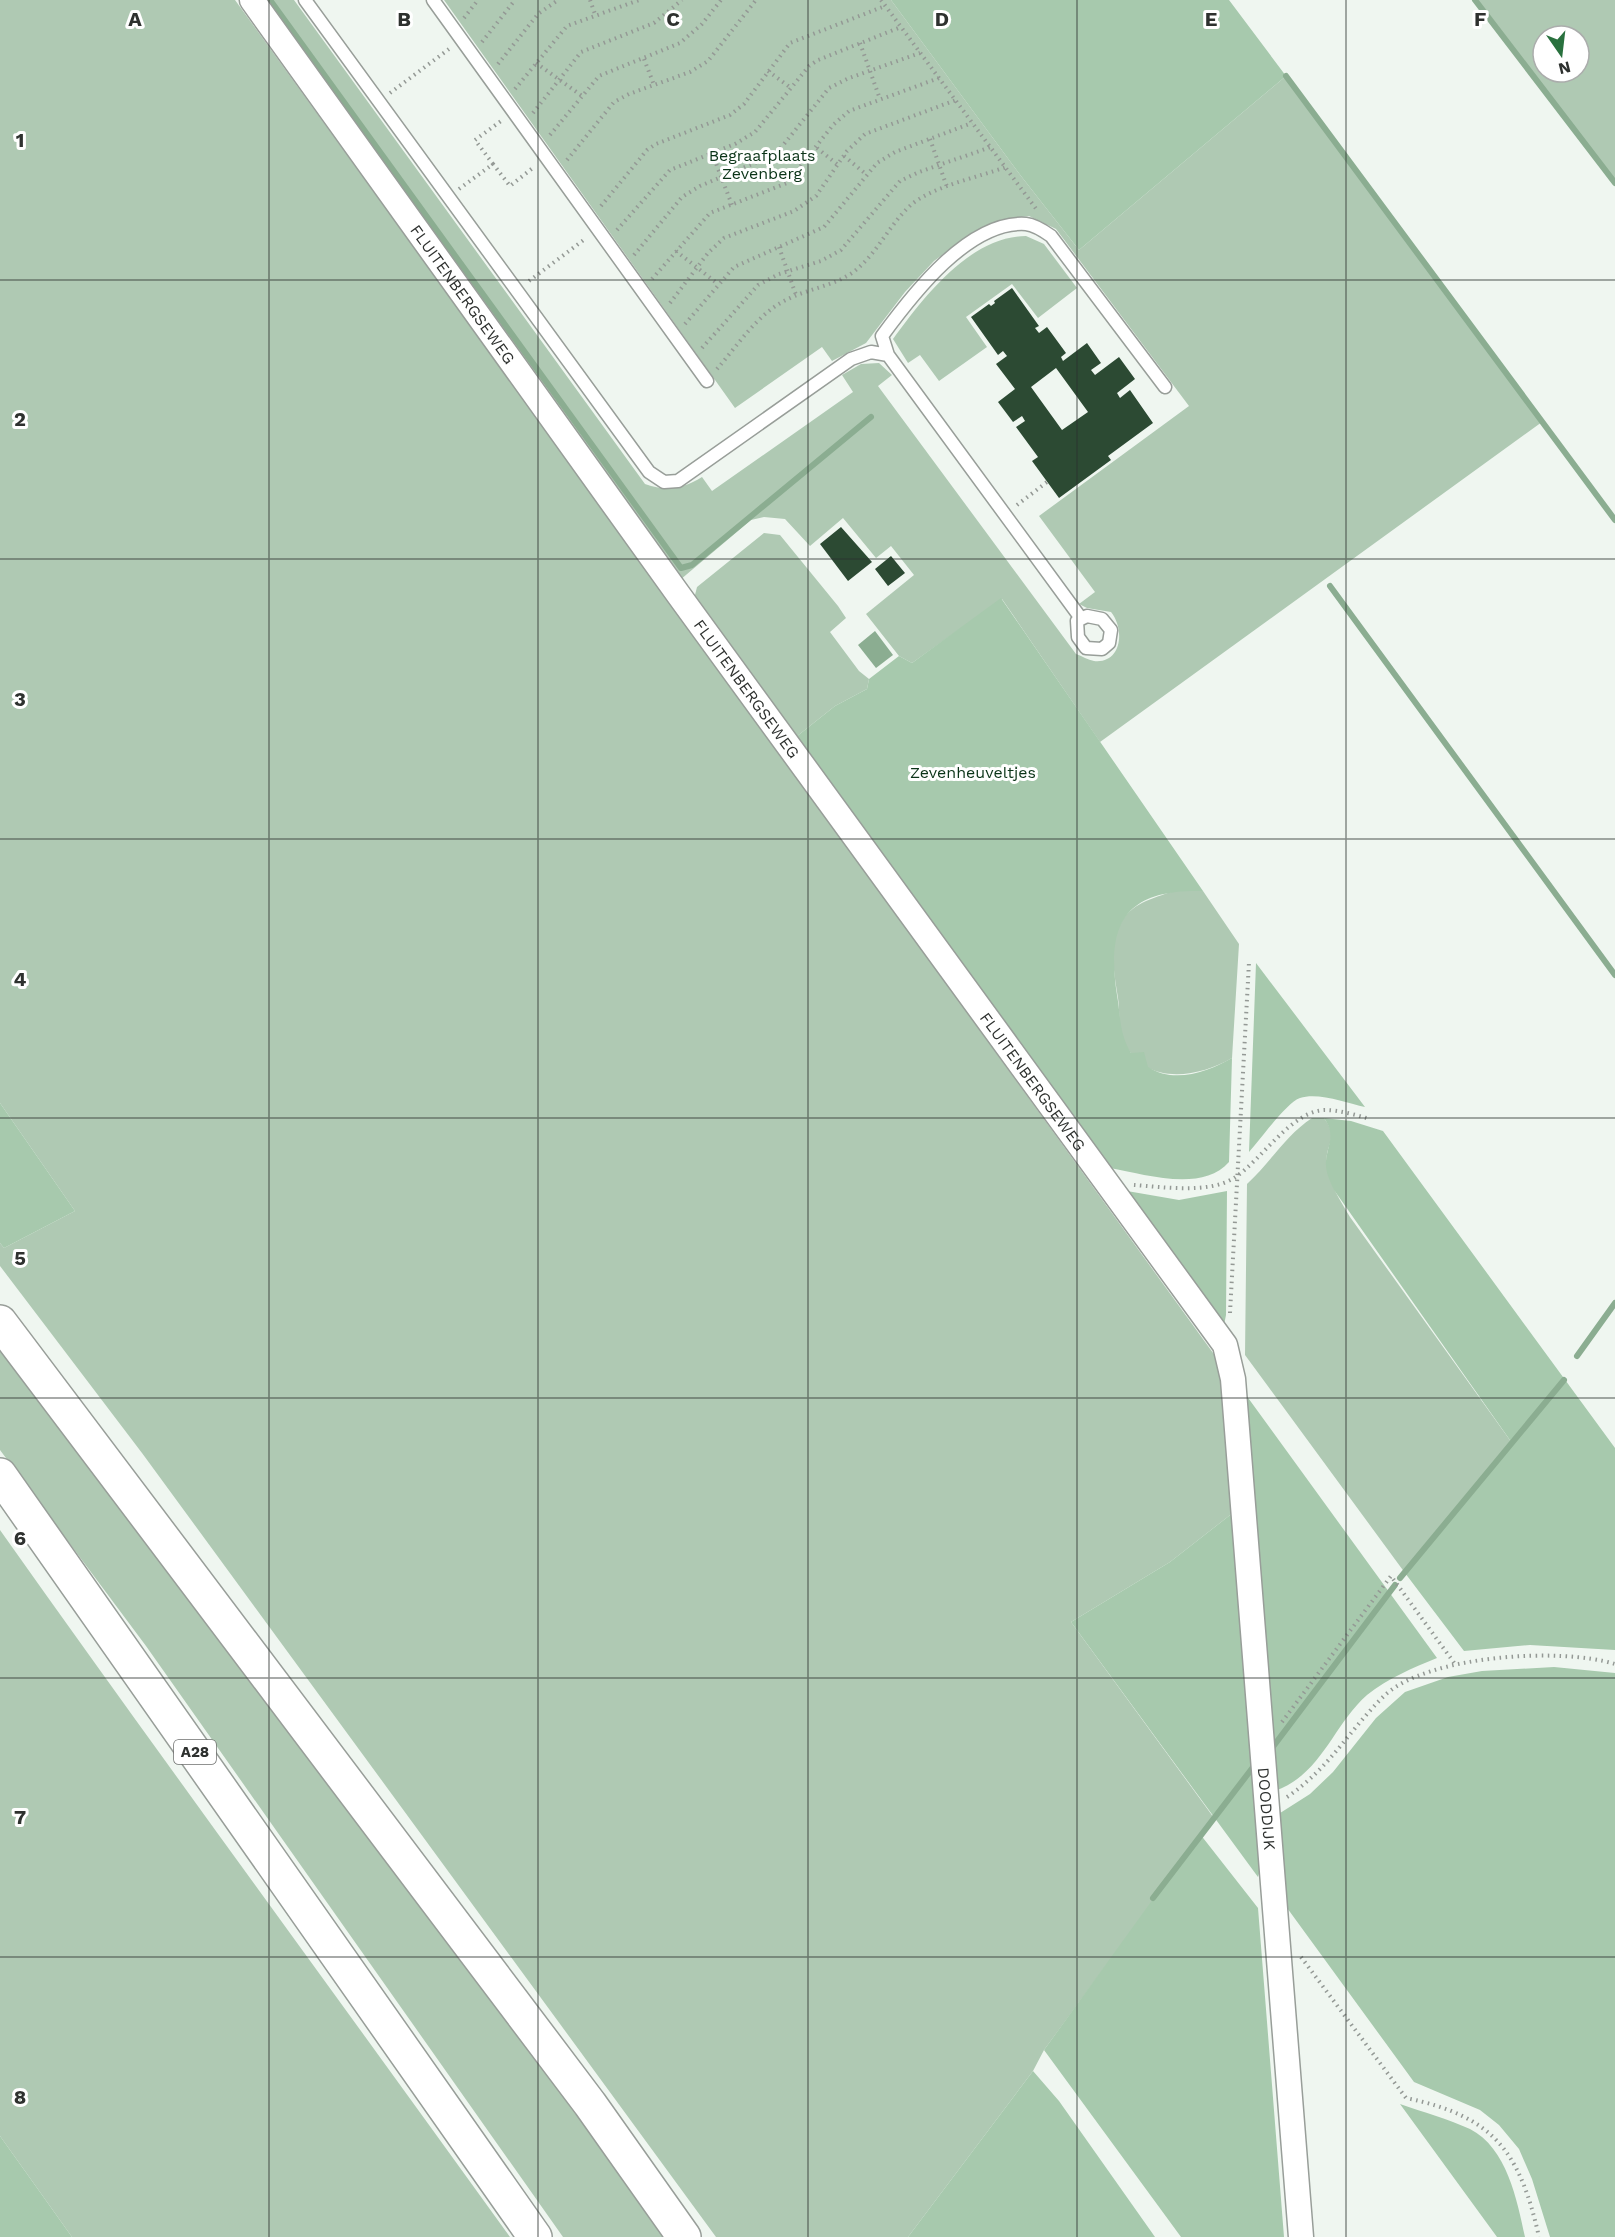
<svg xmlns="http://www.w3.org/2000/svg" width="1615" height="2237" font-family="'Work Sans',sans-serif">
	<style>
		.green { fill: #afc9b3; fill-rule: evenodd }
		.forest { fill: #a7c9ad }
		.water { fill: #8bad91 }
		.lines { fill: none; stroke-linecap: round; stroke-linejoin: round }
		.stream { stroke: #8bad91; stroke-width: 6 }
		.building { fill: #2c4a33; fill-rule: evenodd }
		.service-casing { stroke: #989e99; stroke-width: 15 }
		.minor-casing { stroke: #989e99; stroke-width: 27 }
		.motorway-casing { stroke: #989e99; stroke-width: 36 }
		.path { stroke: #949995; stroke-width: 4; stroke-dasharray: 1.5 4.5; stroke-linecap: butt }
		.service { stroke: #fff; stroke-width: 12 }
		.minor { stroke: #fff; stroke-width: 24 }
		.motorway { stroke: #fff; stroke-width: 33 }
		.grid { fill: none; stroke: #2e312f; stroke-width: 1.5; stroke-opacity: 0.55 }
		.labels { text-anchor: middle; stroke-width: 6; stroke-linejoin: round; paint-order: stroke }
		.shield { fill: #fff; stroke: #6d6f6d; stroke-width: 1.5 }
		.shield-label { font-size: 15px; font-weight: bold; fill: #2e312f }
		.park-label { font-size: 16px; fill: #0b3418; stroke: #fff }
		.street-label { font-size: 16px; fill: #2e312f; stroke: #fff }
		.grid-label { font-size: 20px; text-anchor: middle; font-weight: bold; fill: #2e312f; stroke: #fff; stroke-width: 6; stroke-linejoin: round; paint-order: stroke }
	</style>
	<rect width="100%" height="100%" fill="#eff6f0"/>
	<path class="green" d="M0,0H235L1221,1364L1234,1512L1170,1562L1071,1622L1214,1818L1044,2050L1033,2071L908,2237H716L142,1453L0,1266V1243L4,1248L75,1211L0,1103Z
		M257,0H294L645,484C667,492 682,489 702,477L712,491L853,392L842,375L861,364L879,363L892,375L878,386L1076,654C1082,656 1088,660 1094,661C1122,664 1125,629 1111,612L1087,608L1079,604L1095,592L1039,516L1189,406L1056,229L1029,216L1000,220L973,232L934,261L905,292L866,343L832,361L822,347L735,408L444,0H891L1021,176L1079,250L1286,76L1542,422L1100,742L1002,599L912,663L899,656L866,614L914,575L891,546L876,558L843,518L810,546L785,519L764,517L751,520L680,580Z
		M1478,0H1615V181ZM1543,36H1579V72H1543Z
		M1026,236L1044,244L1077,288L1038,318L1012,284L966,317L987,347L939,381L920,355L908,363L893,339C923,298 970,236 1026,236Z
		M764,533L780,535L838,606L846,618L830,632L859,671L869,679L867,689L835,706L796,737L694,599L697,587Z
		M1177,890L1203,891L1239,944L1232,1058C1196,1079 1142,1086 1123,1039C1118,1027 1120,1010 1118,998C1114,972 1108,945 1122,921C1133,902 1157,897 1177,890Z
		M1312,1118H1324C1340,1139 1324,1145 1327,1164C1329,1184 1340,1200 1350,1217L1512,1443L1405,1573L1245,1355L1247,1184C1270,1163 1286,1135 1312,1118Z
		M0,1341L333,1781L666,2237H563L146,1646L0,1450Z
		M0,1530C168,1767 340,2001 510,2237H72L0,2136Z"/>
	<path class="forest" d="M891,0H1229L1286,76L1079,250L1021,176Z
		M1001,598L1203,891C1125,889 1106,923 1117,995C1121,1018 1119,1033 1131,1053L1144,1052L1148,1067C1174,1084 1208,1072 1232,1058L1229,1162C1202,1193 1144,1174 1110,1168L796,737L835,706L867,689L869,679L899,656L912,663Z
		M1256,963L1365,1107C1347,1103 1318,1092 1300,1098C1287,1102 1260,1140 1249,1152Z
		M0,1103L75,1211L4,1248L0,1243Z
		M1324,1118L1351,1121L1383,1131L1615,1448V1650L1530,1645L1464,1651L1405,1573L1512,1443L1334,1190C1330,1181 1325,1171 1326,1161C1328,1143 1336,1135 1324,1118Z
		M1127,1191L1179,1200L1227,1191L1226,1315L1224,1325Z
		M1246,1395L1437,1658C1413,1668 1388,1678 1367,1695C1333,1725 1322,1774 1275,1791Z
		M1234,1512L1261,1867L1258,1877L1071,1622L1170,1562Z
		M1554,1667L1615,1673V2237H1550L1532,2179L1519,2149L1499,2125L1480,2110L1414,2082L1282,1901L1277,1815L1310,1794L1333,1772L1376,1718L1405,1692L1448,1677L1482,1671Z
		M1200,1834L1258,1908L1284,2237H1181L1044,2050Z
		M1033,2071L1059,2101L1155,2237H908Z
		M1400,2104C1423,2112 1448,2119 1470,2129C1507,2148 1517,2200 1525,2237H1497Z
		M0,2136L72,2237H0Z"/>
	<path class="water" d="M875,631L893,655L876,668L858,645Z"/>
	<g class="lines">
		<path class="stream" d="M270,0L681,568L692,565L871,417
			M1475,0L1615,183
			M1286,76L1615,520
			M1330,586L1615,975
			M1577,1356L1615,1303
			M1400,1578L1564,1380
			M1269,1752L1395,1585
			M1153,1898L1257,1762"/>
	</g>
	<path class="building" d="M1012,288L1039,326L1035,328L1039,333L1047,327L1066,353L1061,357L1063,361L1087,343L1101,363L1091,370L1095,375L1119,357L1135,379L1117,393L1120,398L1130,390L1153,423L1108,456L1111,460L1059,498L1032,461L1038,457L1016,427L1025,421L1022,416L1013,422L998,402L1015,389L996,364L1007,356L1003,351L998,355L971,317L989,304L991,306L995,303L994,301ZM1056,368L1088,412L1062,430L1031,387Z
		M841,527L872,562L848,581L820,544Z
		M891,556L905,573L888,586L875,569Z"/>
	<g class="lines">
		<g class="service-casing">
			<path id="service" d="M305,0L649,472L664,482L678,481L851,359L871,352L888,355L1080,617
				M433,0L707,381
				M888,355L882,336C912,295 969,220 1026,224C1035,225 1044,231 1051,236L1165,387
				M1087,616L1102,619L1111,630L1109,643L1102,649L1086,648L1078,637L1077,621Z"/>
		</g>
		<g class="minor-casing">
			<g id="minor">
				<path id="s1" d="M252,0L678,594L1225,1345L1233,1379L1301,2237"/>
			</g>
		</g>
		<g class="motorway-casing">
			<path id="motorway" d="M0,1322L590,2104L684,2237
				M0,1475L535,2237"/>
		</g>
		<path class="path" d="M590,0L595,14
			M881,0L1037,210
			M464,18L478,0
			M482,42L515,0
			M860,43L880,99
			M644,59L654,85
			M536,63L582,96
			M498,64L538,14L558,0
			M768,71L791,88
			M515,89L567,26L639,0
			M390,93L449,49
			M533,113L581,52L654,23L682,0
			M550,135L599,76L680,43L702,24L721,0
			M930,139L947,187
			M817,148L838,165
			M712,153L732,205
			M844,156L867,175
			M567,160L614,102L629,94L690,72L708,61L756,0
			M493,164L475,140L501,121
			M459,189L493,164L510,186L534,167
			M601,206L647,150L656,144L730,115L744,104L790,43L885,6
			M617,230L670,170L735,144L755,132L809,66L818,60L901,27
			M779,247L796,295
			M676,251L718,284
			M634,255L682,197L700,186L776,154L829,88L849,78L920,53
			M652,279L710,213L787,183L833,125L849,111L939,78
			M529,281L585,239
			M670,303L708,253L724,238L794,211L816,196L847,151L865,134L956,100
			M685,324L734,267L824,227L877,163L895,152L972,123
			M702,348L758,285L779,274L821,261L841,250L900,181L919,172L991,147
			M717,369C737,346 757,315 784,301C806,289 831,287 852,273C877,255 889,224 912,204C934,186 979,177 1006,167
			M1017,505L1047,482
			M1134,1185C1163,1187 1209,1194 1234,1178C1262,1160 1291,1111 1325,1110C1339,1110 1356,1115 1370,1119
			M1230,1313L1249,962
			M1282,1722L1391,1576L1455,1664
			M1287,1797C1330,1768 1349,1730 1385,1695C1429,1655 1561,1647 1615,1664
			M1301,1957L1406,2098C1494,2116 1520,2152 1539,2237"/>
		<use href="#service" class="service"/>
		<use href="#minor" class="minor"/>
		<use href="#motorway" class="motorway"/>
	</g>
	<path class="grid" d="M269,0V2237M538,0V2237M808,0V2237M1077,0V2237M1346,0V2237M0,280H1615M0,559H1615M0,839H1615M0,1118H1615M0,1398H1615M0,1678H1615M0,1957H1615"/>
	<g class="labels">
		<rect class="shield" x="174" y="1740" width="42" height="24" rx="4.5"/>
		<g class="shield-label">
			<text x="195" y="1757">A28</text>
		</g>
		<g class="park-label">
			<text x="762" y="161">Begraafplaats<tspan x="762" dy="18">Zevenberg</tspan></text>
			<text x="973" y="778">Zevenheuveltjes</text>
		</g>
		<g class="street-label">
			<text dy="6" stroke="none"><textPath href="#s1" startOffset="362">FLUITENBERGSEWEG</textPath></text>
			<text dy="6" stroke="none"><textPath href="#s1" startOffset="848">FLUITENBERGSEWEG</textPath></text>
			<text dy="6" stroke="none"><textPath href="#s1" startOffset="1334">FLUITENBERGSEWEG</textPath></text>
			<text dy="6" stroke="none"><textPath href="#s1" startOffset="2126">DOODDIJK</textPath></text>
		</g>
	</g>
	<g class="grid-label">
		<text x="135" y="26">A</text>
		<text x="404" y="26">B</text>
		<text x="673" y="26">C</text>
		<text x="942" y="26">D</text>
		<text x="1211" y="26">E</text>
		<text x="1480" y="26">F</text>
		<text x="20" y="147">1</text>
		<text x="20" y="426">2</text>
		<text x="20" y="706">3</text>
		<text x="20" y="986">4</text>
		<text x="20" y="1265">5</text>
		<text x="20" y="1545">6</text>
		<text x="20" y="1824">7</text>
		<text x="20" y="2104">8</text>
	</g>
	<g transform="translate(1561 54) rotate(166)"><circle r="28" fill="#ffffff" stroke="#abadac" stroke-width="1.5"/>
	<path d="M0-4.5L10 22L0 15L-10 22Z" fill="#29713e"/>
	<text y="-9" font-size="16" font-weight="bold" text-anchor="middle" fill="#2e312f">N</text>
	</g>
</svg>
